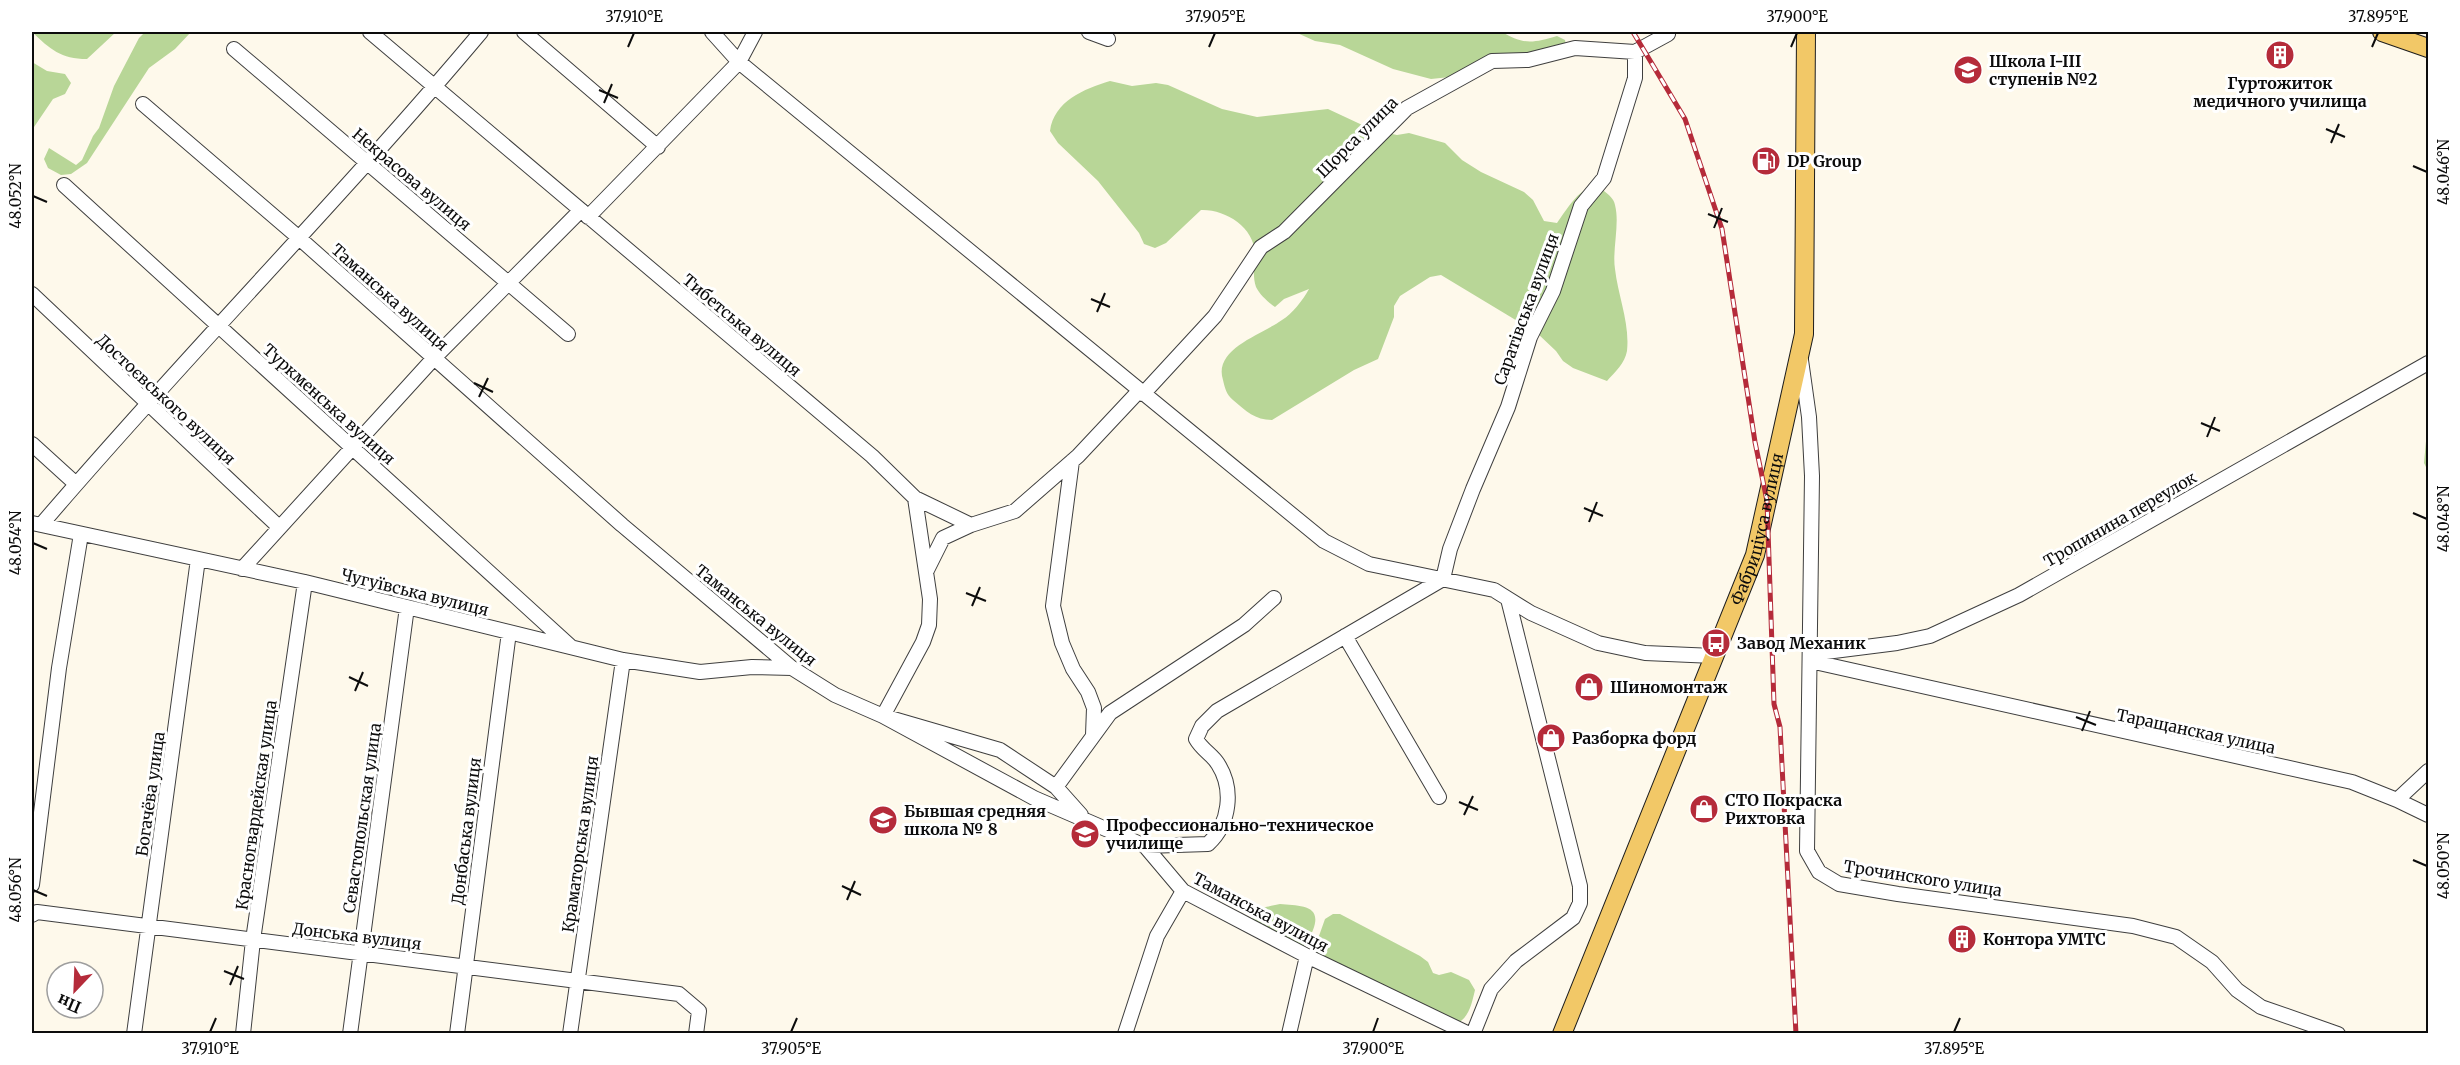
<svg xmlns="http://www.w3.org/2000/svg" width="2460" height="1065" font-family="Merriweather,serif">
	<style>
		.forest { fill: #b8d697 }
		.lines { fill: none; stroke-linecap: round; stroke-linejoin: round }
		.minor-casing { stroke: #3f3f3f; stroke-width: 16 }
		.major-casing { stroke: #1d1d1d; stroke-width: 20 }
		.minor { stroke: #fff; stroke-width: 14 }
		.major { stroke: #f2c867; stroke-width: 18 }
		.rail-casing { stroke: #b52b3a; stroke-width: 5 }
		.rail { stroke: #fff; stroke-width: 3; stroke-dasharray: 9; stroke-linecap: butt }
		.ticks { fill: none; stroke: #0c0c0c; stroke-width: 2 }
		.labels { text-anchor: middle; stroke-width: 6; stroke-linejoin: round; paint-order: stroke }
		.poi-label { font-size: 16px; font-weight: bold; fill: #0c0c0c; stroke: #fff; text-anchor: start }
		.street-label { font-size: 16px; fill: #0c0c0c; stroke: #fff }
		.neatline { fill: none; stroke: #0c0c0c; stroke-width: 2 }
		.ticks-label { font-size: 15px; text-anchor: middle; fill: #0c0c0c }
	</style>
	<rect width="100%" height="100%" fill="#fef9eb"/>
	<path class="forest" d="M32,32H116L87,59C61,59 50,49 32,32Z
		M145,32H191L175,49L149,68L87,163L71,174L61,175L48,168L44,159L49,148L76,165L82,160L93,136L99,128L114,86L139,38Z
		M1295,32H1502C1524,45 1533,43 1557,36L1565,40L1566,45L1450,77L1431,79L1393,69L1340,45L1315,41Z
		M32,62L47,71L65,74L71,83L65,94L53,99L32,130Z
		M1110,81L1132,86L1156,83L1168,85L1222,109L1257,117L1328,109L1373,130L1397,135L1409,133L1445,143L1462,160L1481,172L1524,192L1533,200L1544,221L1557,223C1567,210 1584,177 1604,191C1609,195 1614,199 1615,205C1620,224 1612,250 1615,269C1618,296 1630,323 1627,351C1625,363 1615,372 1607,381L1573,368L1563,361L1556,351L1537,333L1441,275L1430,277L1400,296L1394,306V317L1378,359L1354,370L1272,420C1255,420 1246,411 1233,400C1226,394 1225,388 1223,380C1213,349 1261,335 1282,320C1292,314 1303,300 1309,289L1284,299L1275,307C1268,302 1260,295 1256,287C1252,275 1255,265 1255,253C1254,227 1225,209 1201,210L1166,243L1155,248L1144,244L1139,233L1098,181L1058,143L1050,131C1054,101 1084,89 1110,81Z
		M2428,419V471L2424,463Z
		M1280,904C1299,906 1323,904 1313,930C1310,937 1309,942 1303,947L1252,921C1254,906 1269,907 1280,904Z
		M1333,914H1340L1420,956L1428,962L1433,973L1439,975L1451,972L1469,980L1475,990C1472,1002 1470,1016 1458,1023L1315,955L1314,950L1325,919Z"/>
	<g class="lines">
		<g class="minor-casing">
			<path id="minor" d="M370,32L872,456L915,498L930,599L929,625L923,642L883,716L1000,750L1056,787L1081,815
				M524,32L658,147
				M712,32L739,62L1324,541L1369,564L1494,590L1531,613L1598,643L1645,653L1714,656
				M1089,32L1108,39
				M234,49L568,334
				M143,104L298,237L622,525L792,668L835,695L883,716L1034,798L1145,846L1183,891L1307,956L1469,1034
				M64,185L570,646
				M588,217L739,62L755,32
				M32,294L279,527
				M1801,360L1809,417L1812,476L1807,851L1819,872L1839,884L1898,894L2133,926L2176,937L2212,962L2237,990L2261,1007L2338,1034
				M1143,394L1215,316L1261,247L1284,232L1407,108L1492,61L1528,60L1575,48L1635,52L1668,34
				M32,444L76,484
				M1072,461L1053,606L1062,643L1073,669L1088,692L1094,708L1093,735
				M915,498L971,525L1015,511L1078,456L1139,391
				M32,523L305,582L623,660L700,672L752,667L792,668
				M41,525C184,357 340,200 481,32
				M242,569L434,358L581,210
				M926,572L943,538L971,525
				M1345,636L1439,797
				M1810,654L1897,643L1930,636L2019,595L2428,363
				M1810,661L2352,782L2397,800L2428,771
				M1056,787L1110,713L1244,625L1274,598
				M2397,800L2428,815
				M1145,846L1208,844C1230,824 1234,789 1218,764C1213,755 1202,750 1196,739L1202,726L1217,711L1443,579L1450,549L1473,489L1508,407L1530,337L1553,291L1581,206L1604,178L1635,78V52
				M32,885L59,668L81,534
				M32,915L37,912L679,994L699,1011L696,1034
				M134,1034L198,559
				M243,1034L253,940L305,582
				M350,1034L407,607
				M457,1034L509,632
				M570,1034L623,660
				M1125,1034L1157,936L1183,891
				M1289,1034L1307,956
				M1473,1034L1491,989L1516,961L1573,918L1580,903V886L1508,599"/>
		</g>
		<g class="major-casing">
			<g id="major">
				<path d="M2382,32L2428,48"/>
				<path id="s1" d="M1562,1034L1755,555L1804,334L1806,32"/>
			</g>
		</g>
		<use href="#minor" class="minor"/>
		<use href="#major" class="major"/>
		<g class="rail-casing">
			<path id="rail" d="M1633,32L1685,119L1722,229L1755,442L1767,501L1774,704L1780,727L1796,1034"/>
		</g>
		<use href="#rail" class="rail"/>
	</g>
	<path class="ticks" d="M628,47L634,33M1209,47L1215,33M1791,47L1797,33M2372,47L2378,33M599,90L618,98M604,103L612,84M2326,129L2345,137M2331,143L2339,124M2413,166L2427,172M33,196L47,202M1708,214L1728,222M1714,228L1722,208M1091,299L1110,307M1097,312L1105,293M474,383L493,392M479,397L488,378M2201,423L2220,431M2207,437L2215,417M1584,508L1603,516M2413,513L2427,519M1589,522L1597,502M33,543L47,549M966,593L986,601M972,606L980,587M349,677L368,686M355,691L363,672M2076,717L2096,725M2082,731L2090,711M1459,802L1478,810M1464,815L1473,796M2413,860L2427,866M842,886L861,895M33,890L47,896M847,900L855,881M224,971L244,979M230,985L238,966M210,1032L216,1018M791,1032L797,1018M1373,1032L1378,1018M1954,1032L1960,1018"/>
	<defs>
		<g id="building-disc" transform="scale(1.5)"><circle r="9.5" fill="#b52b3a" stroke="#fff"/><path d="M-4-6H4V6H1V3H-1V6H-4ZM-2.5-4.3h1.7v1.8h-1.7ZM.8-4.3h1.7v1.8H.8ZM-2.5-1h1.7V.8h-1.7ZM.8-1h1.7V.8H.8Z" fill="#fff"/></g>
		<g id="school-disc" transform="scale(1.5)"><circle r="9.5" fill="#b52b3a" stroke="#fff"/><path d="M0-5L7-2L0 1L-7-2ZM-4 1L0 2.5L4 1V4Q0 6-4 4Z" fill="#fff"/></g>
		<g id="fuel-disc" transform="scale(1.5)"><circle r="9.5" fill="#b52b3a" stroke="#fff"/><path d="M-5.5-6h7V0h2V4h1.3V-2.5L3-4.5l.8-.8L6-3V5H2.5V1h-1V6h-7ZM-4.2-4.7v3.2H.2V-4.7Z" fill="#fff"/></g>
		<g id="bus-disc" transform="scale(1.5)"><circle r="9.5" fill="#b52b3a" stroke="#fff"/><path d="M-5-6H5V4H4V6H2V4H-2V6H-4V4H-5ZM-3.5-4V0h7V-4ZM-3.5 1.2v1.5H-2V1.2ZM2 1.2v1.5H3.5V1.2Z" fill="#fff"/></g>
		<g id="shop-disc" transform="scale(1.5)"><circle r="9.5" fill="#b52b3a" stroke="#fff"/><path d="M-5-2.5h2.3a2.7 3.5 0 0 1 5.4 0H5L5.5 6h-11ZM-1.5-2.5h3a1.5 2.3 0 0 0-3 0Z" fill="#fff"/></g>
	</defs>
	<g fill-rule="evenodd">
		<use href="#building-disc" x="2280" y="55"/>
		<use href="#school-disc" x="1968" y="70"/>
		<use href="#fuel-disc" x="1766" y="161"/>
		<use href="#bus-disc" x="1716" y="643"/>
		<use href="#shop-disc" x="1589" y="687"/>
		<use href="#shop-disc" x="1551" y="738"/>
		<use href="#shop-disc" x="1704" y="809"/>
		<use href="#school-disc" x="883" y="820"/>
		<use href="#school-disc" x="1085" y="834"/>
		<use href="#building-disc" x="1962" y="939"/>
	</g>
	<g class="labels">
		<g class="poi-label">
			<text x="1989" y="67">Школа I-III<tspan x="1989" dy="18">ступенів №2</tspan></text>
			<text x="2280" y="89" text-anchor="middle">Гуртожиток<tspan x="2280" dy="18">медичного училища</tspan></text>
			<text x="1787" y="167">DP Group</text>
			<text x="1737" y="649">Завод Механик</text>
			<text x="1610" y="693">Шиномонтаж</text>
			<text x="1572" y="744">Разборка форд</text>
			<text x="1725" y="806">СТО Покраска<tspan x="1725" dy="18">Рихтовка</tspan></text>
			<text x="904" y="817">Бывшая средняя<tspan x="904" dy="18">школа № 8</tspan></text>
			<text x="1106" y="831">Профессионально-техническое<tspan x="1106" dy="18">училище</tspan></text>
			<text x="1983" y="945">Контора УМТС</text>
		</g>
		<g class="street-label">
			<text transform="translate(1357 137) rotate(-45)" y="6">Щорса улица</text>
			<text transform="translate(412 179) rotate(40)" y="6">Некрасова вулиця</text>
			<text transform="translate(390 297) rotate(42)" y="6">Таманська вулиця</text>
			<text transform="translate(1526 309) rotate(-70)" y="6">Саратівська вулиця</text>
			<text transform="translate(742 325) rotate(40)" y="6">Тибетська вулиця</text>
			<text transform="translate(166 399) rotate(43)" y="6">Достоєвського вулиця</text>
			<text transform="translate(329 404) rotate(42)" y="6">Туркменська вулиця</text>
			<text transform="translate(2120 519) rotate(-30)" y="6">Тропинина переулок</text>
			<text dy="6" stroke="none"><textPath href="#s1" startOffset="542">Фабриціуса вулиця</textPath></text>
			<text transform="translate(415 592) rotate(14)" y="6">Чугуївська вулиця</text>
			<text transform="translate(756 615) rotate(39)" y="6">Таманська вулиця</text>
			<text transform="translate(2196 731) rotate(12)" y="6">Таращанская улица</text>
			<text transform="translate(150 794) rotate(-82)" y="6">Богачёва улица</text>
			<text transform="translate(256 805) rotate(-82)" y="6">Красногвардейская улица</text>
			<text transform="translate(362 818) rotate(-82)" y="6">Севастопольская улица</text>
			<text transform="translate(466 831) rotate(-83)" y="6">Донбаська вулиця</text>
			<text transform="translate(580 844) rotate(-82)" y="6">Краматорська вулиця</text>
			<text transform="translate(1923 878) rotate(9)" y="6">Трочинского улица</text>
			<text transform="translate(1261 912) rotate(28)" y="6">Таманська вулиця</text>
			<text transform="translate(357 936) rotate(7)" y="6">Донська вулиця</text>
		</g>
	</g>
	<rect width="2460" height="1065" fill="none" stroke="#ffffff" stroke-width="66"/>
	<g transform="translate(75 990) rotate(203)"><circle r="28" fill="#ffffff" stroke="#9e9e9e" stroke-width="1.5"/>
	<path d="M0-4.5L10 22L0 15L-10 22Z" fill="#b52b3a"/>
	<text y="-9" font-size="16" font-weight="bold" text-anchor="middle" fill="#0c0c0c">Пн</text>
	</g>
	<rect x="33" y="33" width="2394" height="999" class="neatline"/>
	<g class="ticks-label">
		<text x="634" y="22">37.910°E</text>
		<text x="1215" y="22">37.905°E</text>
		<text x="1797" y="22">37.900°E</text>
		<text x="2378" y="22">37.895°E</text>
		<text transform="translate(2444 172) rotate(-90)" y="5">48.046°N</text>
		<text transform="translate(16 196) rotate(-90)" y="5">48.052°N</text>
		<text transform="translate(2444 519) rotate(-90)" y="5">48.048°N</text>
		<text transform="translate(16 543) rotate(-90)" y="5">48.054°N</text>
		<text transform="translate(2444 866) rotate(-90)" y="5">48.050°N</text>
		<text transform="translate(16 890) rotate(-90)" y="5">48.056°N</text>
		<text x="210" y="1054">37.910°E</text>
		<text x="791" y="1054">37.905°E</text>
		<text x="1373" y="1054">37.900°E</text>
		<text x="1954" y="1054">37.895°E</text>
	</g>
</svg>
